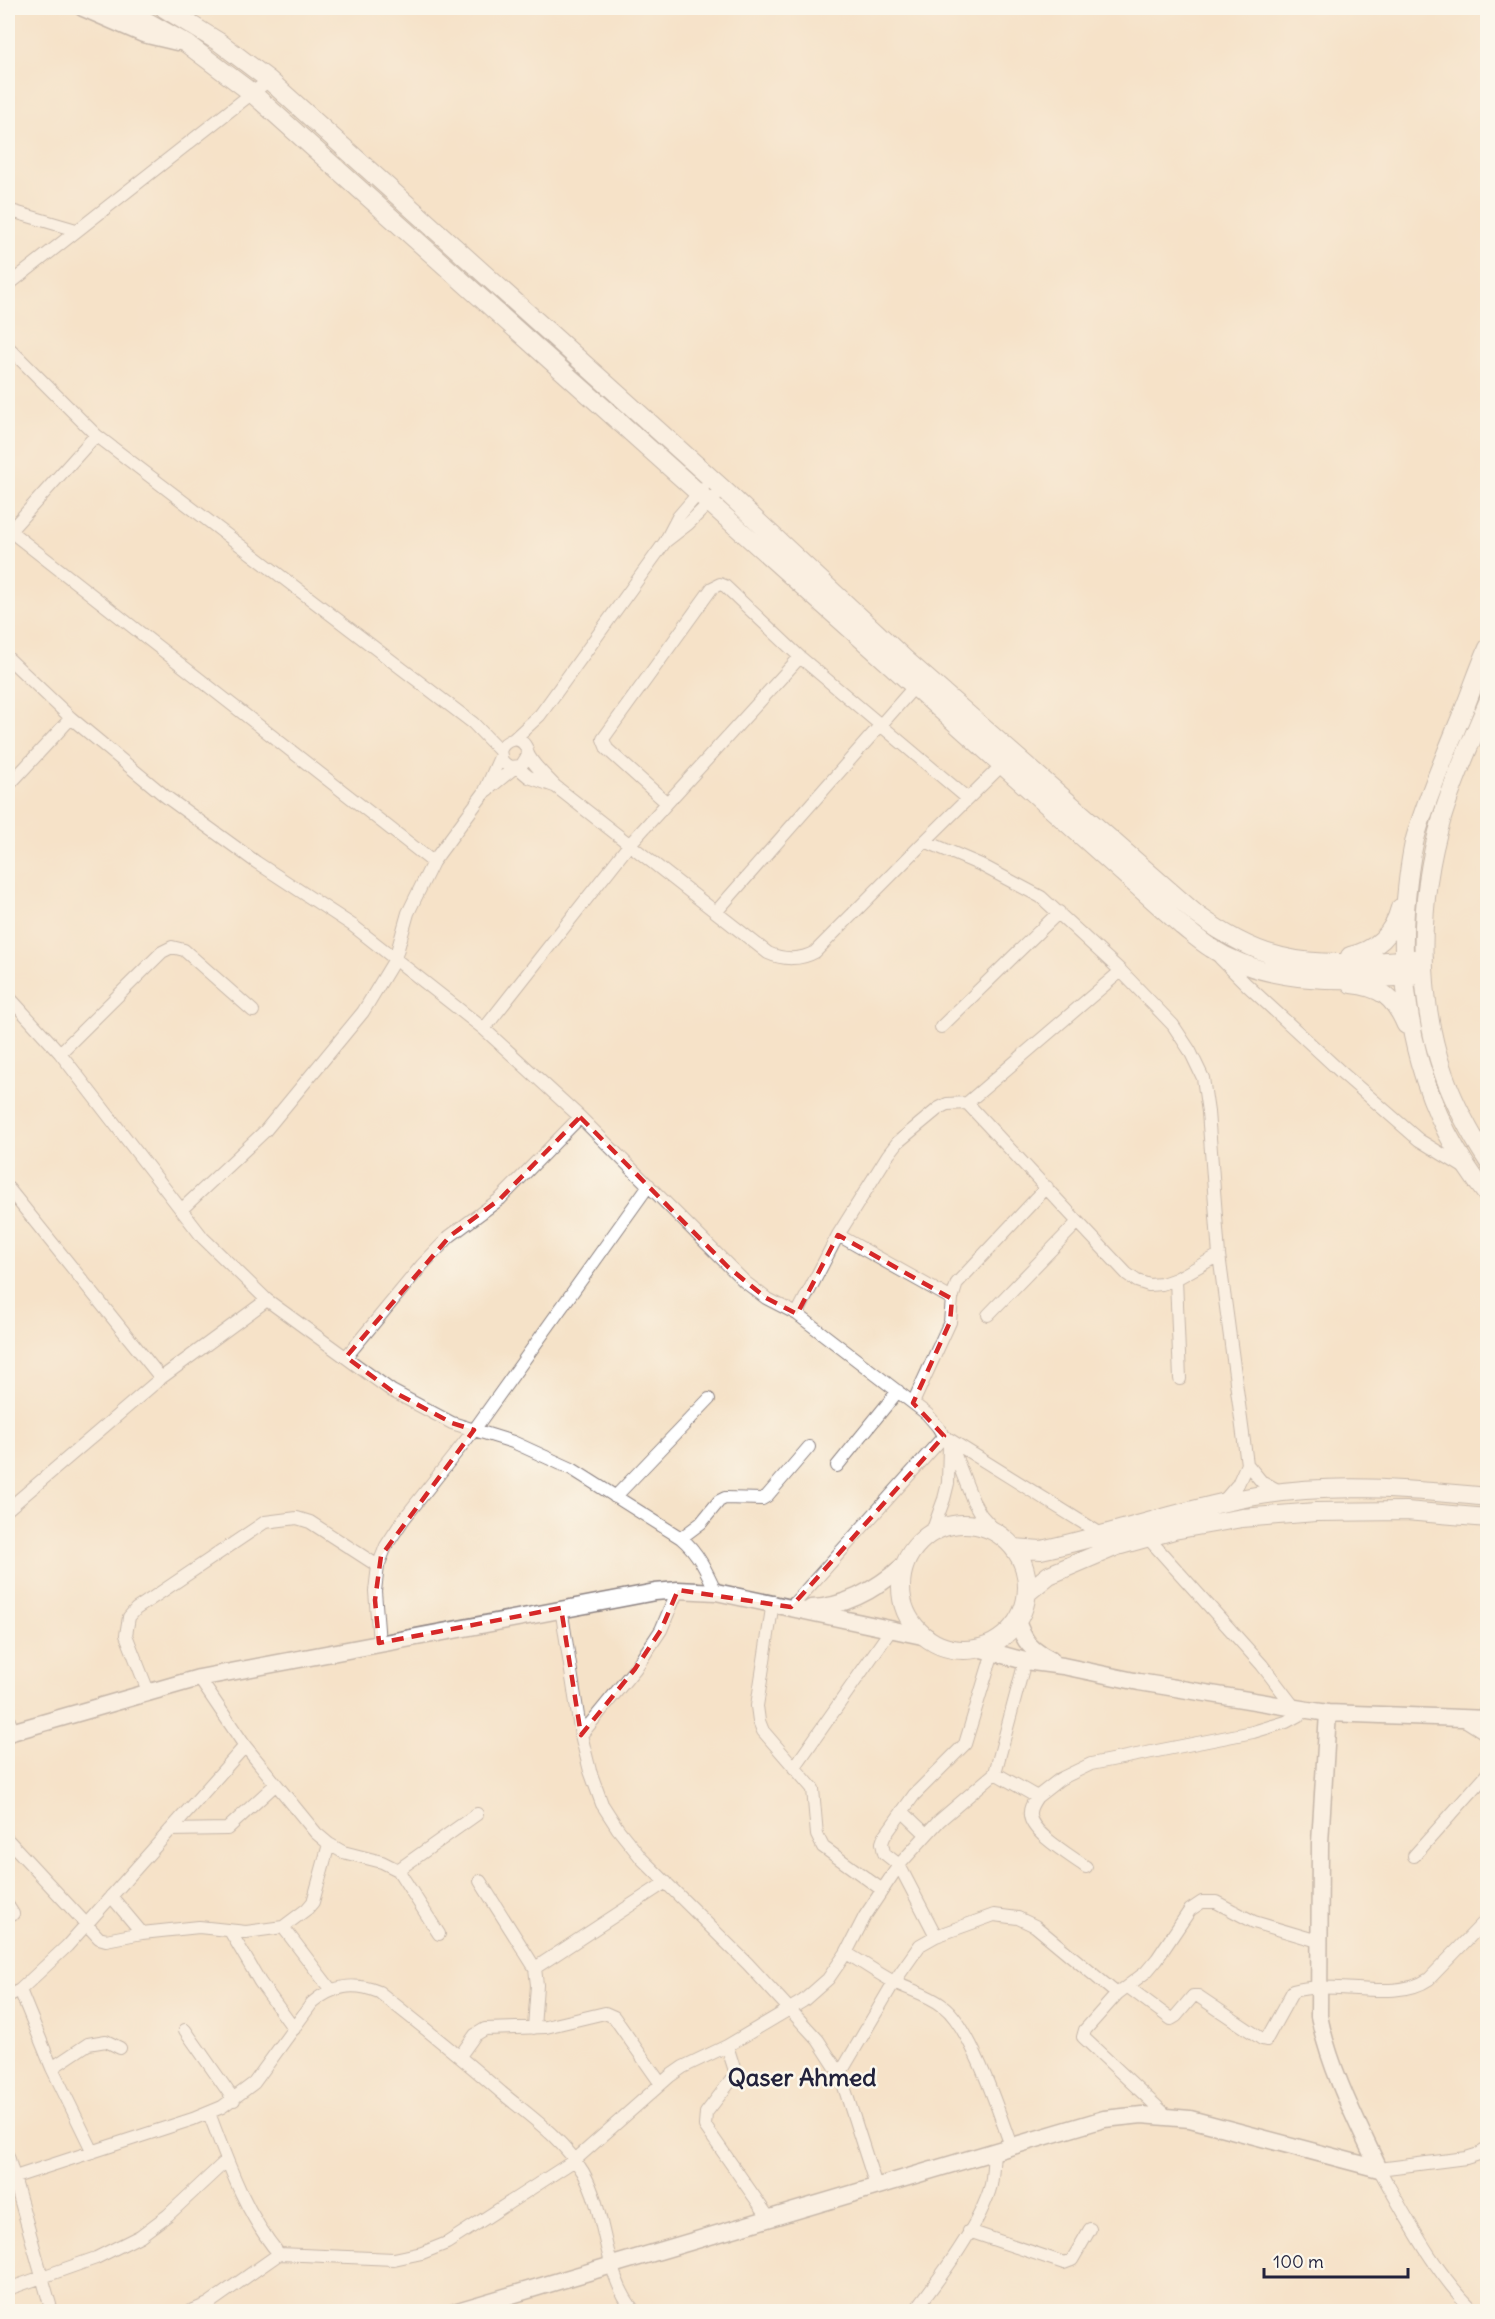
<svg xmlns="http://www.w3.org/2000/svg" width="1495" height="2319" font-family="Delius,sans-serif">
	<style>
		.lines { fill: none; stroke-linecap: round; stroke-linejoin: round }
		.street-casing { stroke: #8c8282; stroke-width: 14 }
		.secondary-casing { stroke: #8c8282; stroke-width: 19 }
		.primary-casing { stroke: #8c8282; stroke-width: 20 }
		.street { stroke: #fff; stroke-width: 12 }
		.secondary { stroke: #fff; stroke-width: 16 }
		.primary { stroke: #fff; stroke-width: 18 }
		.marked { fill: none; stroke: #d62828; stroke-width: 4.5; stroke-dasharray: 12 8; stroke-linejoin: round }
		.labels { text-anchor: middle; stroke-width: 5; stroke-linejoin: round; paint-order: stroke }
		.district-label { font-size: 24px; font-weight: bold; fill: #22223b; stroke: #fbf7ec }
	</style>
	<rect width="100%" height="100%" fill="#fbf7ec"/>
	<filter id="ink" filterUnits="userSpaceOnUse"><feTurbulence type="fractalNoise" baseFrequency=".0167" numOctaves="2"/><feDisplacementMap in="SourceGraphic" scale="12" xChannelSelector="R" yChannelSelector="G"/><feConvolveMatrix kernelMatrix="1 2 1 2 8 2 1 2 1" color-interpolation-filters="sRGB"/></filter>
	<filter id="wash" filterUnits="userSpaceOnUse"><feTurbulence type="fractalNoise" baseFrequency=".008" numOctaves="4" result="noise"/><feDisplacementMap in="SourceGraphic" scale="24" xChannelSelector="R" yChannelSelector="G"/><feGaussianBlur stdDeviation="1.35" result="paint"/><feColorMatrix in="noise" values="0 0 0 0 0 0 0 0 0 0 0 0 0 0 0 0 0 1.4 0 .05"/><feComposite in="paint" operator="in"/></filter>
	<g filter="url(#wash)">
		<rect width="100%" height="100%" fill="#f5e2c8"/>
	</g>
	<g filter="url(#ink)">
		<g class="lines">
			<g class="street-casing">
				<path id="street" d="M8,210L76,230
					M8,285L269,80
					M8,347L96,435L473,723L500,751
					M10,531L433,862
					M8,533L96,435
					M666,541L688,524L723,489
					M8,658L71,718L165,796L256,862L352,925L484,1029L580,1117L745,1282L766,1298L797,1314L927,1414L938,1427L955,1455L973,1501L981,1515L997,1533
					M514,739L540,715L665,542L678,517L703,488
					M528,755L521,766L509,767L502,761L500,751C504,740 519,734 526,747C527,750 527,753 529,756C535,767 547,777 555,786L768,953C783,960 801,960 815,952L925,841L981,865L1041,897L1121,971L1173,1025L1190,1051L1203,1078L1208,1112L1219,1255L1247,1464L1261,1481L1281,1492
					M517,767L529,777L554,786
					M8,786L71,718
					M487,790L514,768
					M667,803L607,749L603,739L712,588L720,584L725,586L800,657L967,798
					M925,841L1003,764
					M716,912L915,686
					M1220,958L1247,985L1341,1072L1419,1140L1468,1170
					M8,996L60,1053L203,1238L267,1300L392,1391L452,1423L513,1442L572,1469L681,1538C698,1552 707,1572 716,1592
					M941,1027L1059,912
					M484,1029L629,845L800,657
					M60,1053L162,952L172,947L184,950L253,1011
					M967,1103L1121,971
					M8,1188L161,1378
					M181,1210L265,1131L363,1012L395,959L408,913L433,862L484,793L500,757
					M838,1235L952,1299
					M1176,1279L1180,1379
					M797,1314L838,1235L888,1155L898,1142L939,1108L947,1104L967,1103L1078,1222L1127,1274L1137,1281L1149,1285L1162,1284L1176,1279L1219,1255
					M988,1315L1078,1222
					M346,1357L422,1265L450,1236L500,1199L580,1117
					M913,1403L950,1322L952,1299L957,1283L1047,1187
					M837,1466L898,1391
					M615,1497L709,1399
					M1222,1503L1238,1484L1247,1464
					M8,1509L161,1378L267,1300
					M932,1532L944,1499L948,1483L949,1446
					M681,1538L701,1523L719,1501L725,1498L762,1499L767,1496L809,1447
					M1148,1538L1262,1665L1294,1707
					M773,1602L757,1706L759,1721L763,1731L813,1789L817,1835L823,1847L881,1889
					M791,1607L944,1436L1101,1534
					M561,1608L581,1735L590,1771L602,1804L618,1829L642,1859L748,1964L818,2040L840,2074L876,2186
					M379,1643L375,1591L378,1566L386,1546L403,1520L474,1430L649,1185
					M199,1678L245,1746L316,1833L329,1844L343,1852L382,1862L398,1870L439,1934
					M148,1691L126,1635L129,1617L136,1609L265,1522L297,1518L310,1522L378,1566
					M8,1718L13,1731
					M1461,1718L1488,1735
					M581,1735L635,1669L661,1630L678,1590
					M794,1768L890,1631
					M995,1773L1037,1797L1060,1779L1091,1764L1253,1732L1286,1722L1308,1710
					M1037,1797C1033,1803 1029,1808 1030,1815C1031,1833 1071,1856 1086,1867
					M902,1811L926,1834
					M170,1830L227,1829L276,1784
					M8,1840L99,1938L106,1940L142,1933L199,1927L246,1932L283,1927L331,1990
					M1414,1856L1488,1773
					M398,1870L477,1814
					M480,1881L535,1968
					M111,1896L142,1933
					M8,1906L13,1914
					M283,1927L307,1909L313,1902L329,1844
					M230,1931L260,1982L294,2029
					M936,1936L899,1865L884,1853L882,1843L884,1837L914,1795L965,1744L993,1652
					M846,1953C862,1962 877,1973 894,1982C910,1990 929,1995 943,2006C971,2027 999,2112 1011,2146
					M1128,1987L1171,2019L1176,2016L1193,1996H1198L1262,2039L1266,2040L1293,1991C1332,1979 1395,2003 1429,1979L1488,1918
					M1117,1994L1085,2030L1083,2037L1167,2116
					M8,1996L20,1990
					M534,2028L537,1985L535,1968L666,1882
					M185,2030L234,2100
					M727,2046L736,2074L706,2113L705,2126L769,2218
					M460,2056L475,2035L485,2029L546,2027L605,2013L614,2017L661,2084
					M52,2068L88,2044L106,2041L120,2048
					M840,2074L894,1982L920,1945L936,1936L994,1915L1018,1918L1035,1926L1117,1994L1146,1972L1157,1959L1190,1910L1202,1902H1216L1254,1922L1318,1941
					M209,2113C228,2163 245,2213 279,2254L394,2259L422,2253L447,2243L575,2160L670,2076L683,2067L727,2046L803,2001L828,1979L846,1953L865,1916L899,1865L939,1821L995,1773L1025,1661
					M93,2152L52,2068L20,1990L67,1946L245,1746
					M8,2156L52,2312
					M15,2177L193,2119L222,2107L254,2083L312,2003C333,1985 354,1982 379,1992C421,2025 462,2058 502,2093C531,2117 563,2139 583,2172C608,2215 602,2273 635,2312
					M969,2231L1064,2263L1072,2260L1090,2229
					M8,2289L96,2258L140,2236L168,2215L227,2160
					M208,2304L279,2254
					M189,2312L208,2304L211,2312
					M914,2312C939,2279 981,2224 991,2185C993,2174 993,2163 994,2153
					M1475,2312C1434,2272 1407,2218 1379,2169L1466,2158L1479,2154L1488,2148"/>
			</g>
			<g class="secondary-casing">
				<path id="secondary" d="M83,8L143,34L177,42
					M811,1608C847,1607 878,1588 904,1565
					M1017,1621C1025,1643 1030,1649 1051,1660
					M978,1648L1025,1661L1063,1666L1139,1682L1308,1710L1328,1713L1488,1719
					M1328,1713L1320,1843L1319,2016C1330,2070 1356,2120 1379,2169
					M8,1733L199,1678L655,1592L678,1590L716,1592L927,1637
					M454,2312L1104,2119L1142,2115L1190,2119L1379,2169"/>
			</g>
			<g class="primary-casing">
				<path id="primary" d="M123,8L187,44L252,93L1182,926C1191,933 1201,942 1211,948C1273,988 1355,980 1424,975
					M164,8L219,42L269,80L723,489L906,660L1196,914C1222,933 1250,950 1282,957C1325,968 1380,961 1424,958
					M1488,648C1477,673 1469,699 1458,724C1443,762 1426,799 1415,839C1409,863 1407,887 1405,911C1398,1014 1423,1115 1488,1196
					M1488,702C1472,740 1454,778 1442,818C1418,897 1416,996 1444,1075C1455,1105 1470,1133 1488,1161
					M1350,956C1376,950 1393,935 1400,908
					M1351,984C1381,987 1394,997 1406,1025
					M901 1587a63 63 0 1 1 126 0a63 63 0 1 1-126 0Z
					M1014,1548L1041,1550C1111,1535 1179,1510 1250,1497C1328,1482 1409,1489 1488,1497
					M1027,1593L1049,1575L1117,1546L1174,1530L1242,1518L1316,1512L1406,1511L1488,1518"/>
			</g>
			<use href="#street" class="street"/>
			<use href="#secondary" class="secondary"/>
			<use href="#primary" class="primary"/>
		</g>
	</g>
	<path d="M0 0H1495V2319H0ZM580,1117L728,1267L766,1298L797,1314L838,1235L952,1299L950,1322L913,1403L944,1436L791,1607L678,1590L661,1630L635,1669L581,1735L561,1608L379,1643L375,1600L381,1556L474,1430L452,1423L392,1391L346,1357L450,1236L500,1199Z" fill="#f5e2c8" fill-opacity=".55" fill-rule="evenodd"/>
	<path class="marked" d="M580,1117L728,1267L766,1298L797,1314L838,1235L952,1299L950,1322L913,1403L944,1436L791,1607L678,1590L661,1630L635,1669L581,1735L561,1608L379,1643L375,1600L381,1556L474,1430L452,1423L392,1391L346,1357L450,1236L500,1199Z"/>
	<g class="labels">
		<g class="district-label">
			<text x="802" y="2086">Qaser Ahmed</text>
		</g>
	</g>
	<rect width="1495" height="2319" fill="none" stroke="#fbf7ec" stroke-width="30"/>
	<path d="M1264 2268v9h144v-9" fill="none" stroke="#22223b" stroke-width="3"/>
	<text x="1273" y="2268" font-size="18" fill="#22223b" stroke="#fbf7ec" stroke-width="4.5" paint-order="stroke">100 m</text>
</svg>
